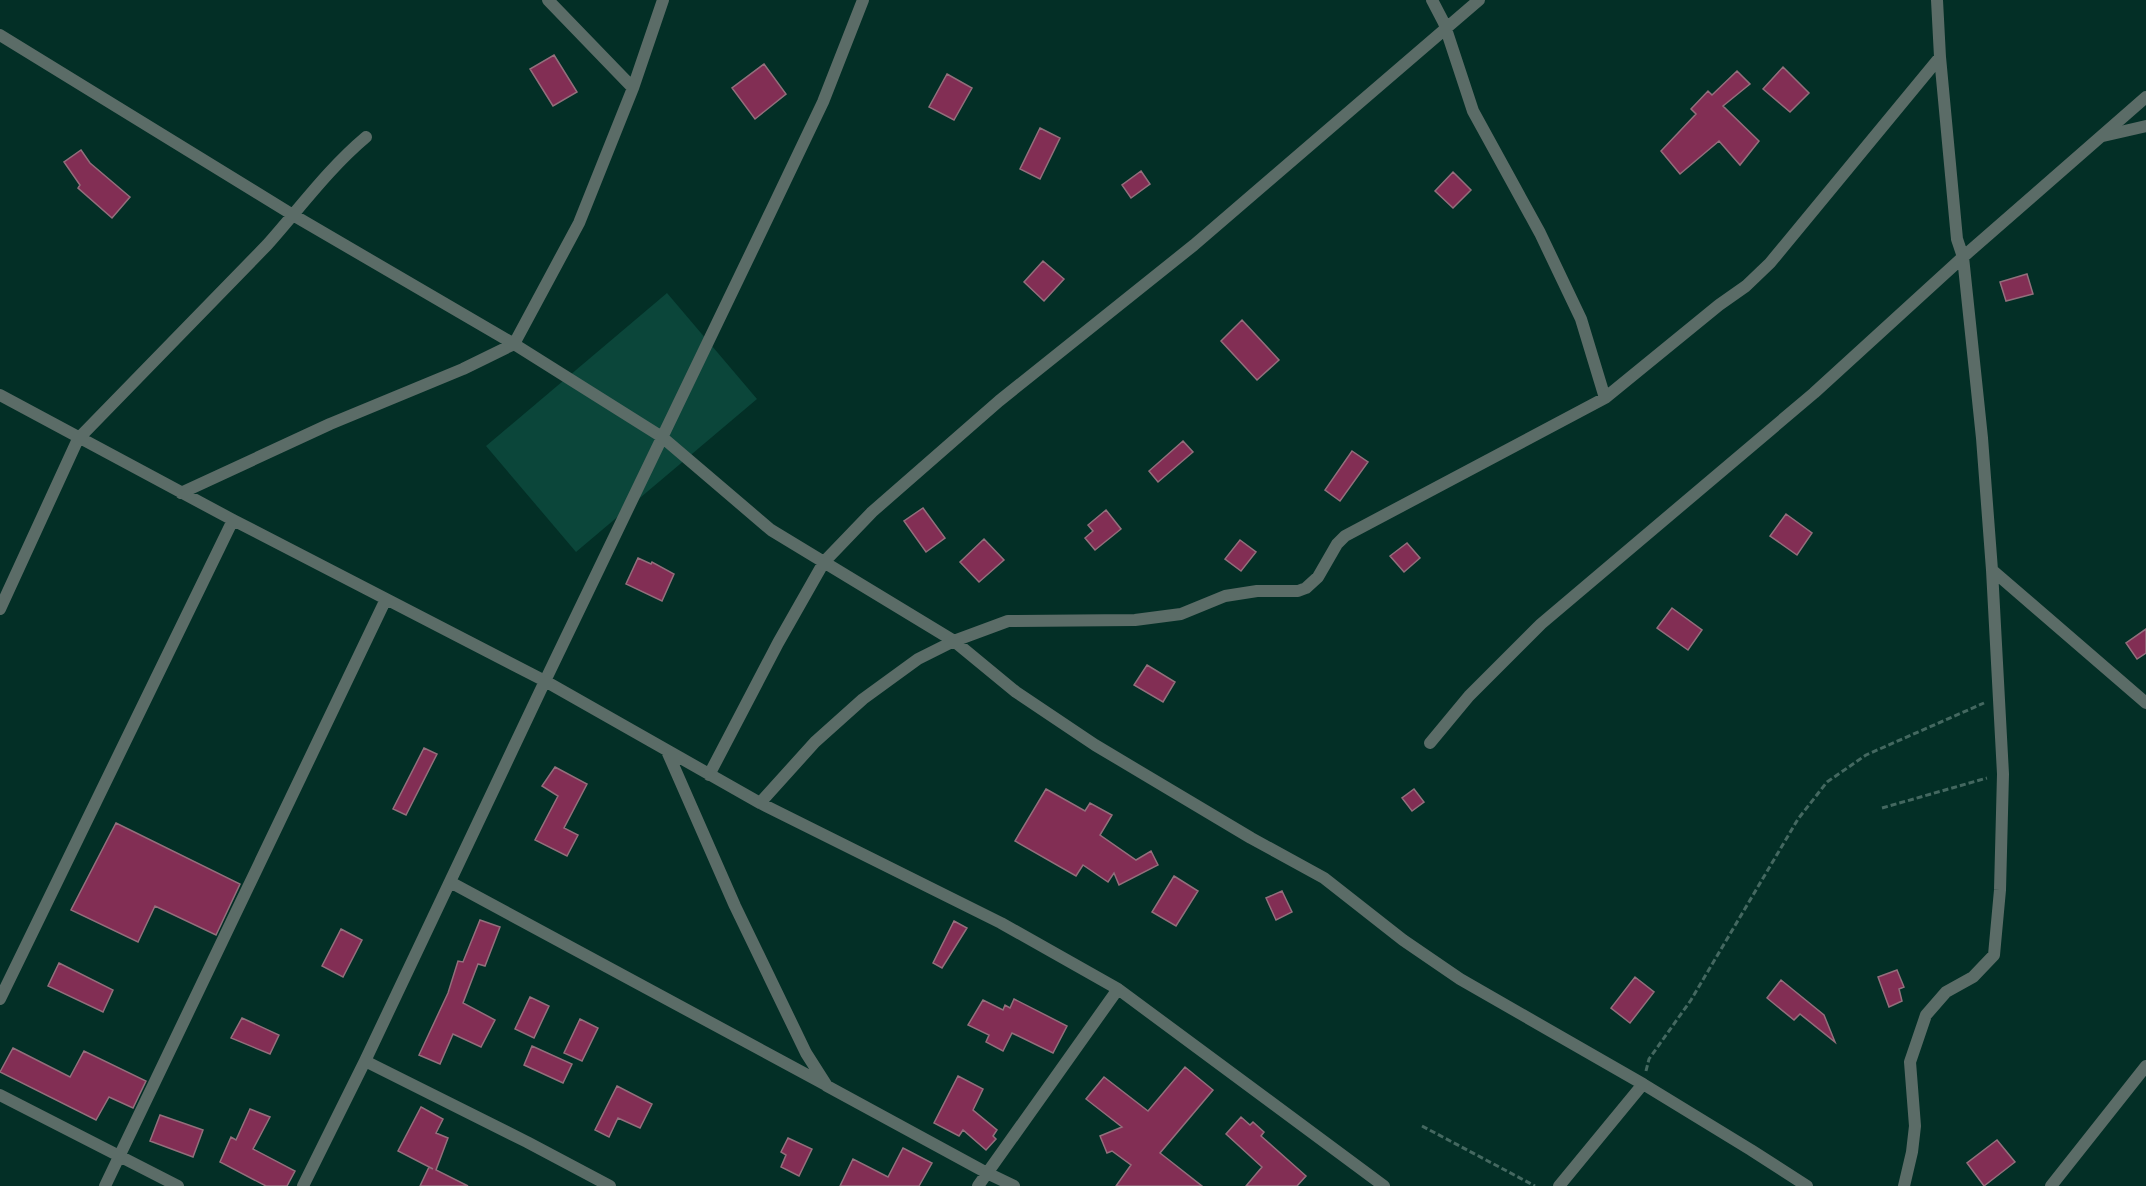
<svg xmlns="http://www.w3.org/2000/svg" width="2146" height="1186" font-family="Poppins,sans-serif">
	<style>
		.green { fill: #0b463a }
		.building { fill: #822e54; stroke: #936f7c; stroke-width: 1.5 }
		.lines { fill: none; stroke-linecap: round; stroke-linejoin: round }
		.path { stroke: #446860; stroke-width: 3; stroke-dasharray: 6 3; stroke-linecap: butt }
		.minor { stroke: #5b6c67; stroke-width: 12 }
	</style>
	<rect width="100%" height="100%" fill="#032f26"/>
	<path class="green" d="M667,293L757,399L576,552L486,446Z"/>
	<path class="building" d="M554,55L577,92L553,106L530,69Z
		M764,64L786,94L755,119L732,88Z
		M1783,67L1809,93L1790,112L1763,89Z
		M1737,71L1750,84L1723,106L1759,141L1740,165L1719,141L1680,174L1661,151L1696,114L1691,109L1708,91L1712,95Z
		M947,74L972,88L954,120L929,107Z
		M1040,128L1060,138L1040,179L1020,169Z
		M81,150L90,163L130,197L112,218L78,188L80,185L64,162Z
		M1141,171L1150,184L1131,198L1122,185Z
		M1453,172L1471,190L1453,208L1435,191Z
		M1043,261L1064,279L1044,301L1024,282Z
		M2027,274L2033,294L2006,301L2000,282Z
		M1242,320L1279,360L1257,380L1221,341Z
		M1183,441L1193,452L1158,482L1149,471Z
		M1352,451L1368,462L1340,501L1325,490Z
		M923,508L945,538L926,552L904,521Z
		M1106,510L1121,529L1095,550L1085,538L1093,531L1088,525Z
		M1786,514L1812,533L1797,555L1770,536Z
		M984,539L1004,560L979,582L960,562Z
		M1240,540L1256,552L1241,571L1225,559Z
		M1407,543L1420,558L1404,572L1390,556Z
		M638,558L651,564L652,562L674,574L662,601L626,584Z
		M1672,608L1702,630L1688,650L1657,628Z
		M2146,629V653L2137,659L2126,643Z
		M1147,665L1175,682L1163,702L1134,685Z
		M424,748L437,754L406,815L393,809Z
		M555,767L587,784L564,828L578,835L567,856L535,840L558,796L542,786Z
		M1046,789L1085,811L1090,803L1112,815L1100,835L1136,860L1151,851L1158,865L1119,885L1114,873L1108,882L1083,865L1076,876L1015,841Z
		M1414,789L1424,802L1412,811L1402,798Z
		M116,823L240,884L216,935L155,906L138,942L71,910Z
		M1174,876L1198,891L1176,926L1152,912Z
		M1282,891L1292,912L1276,920L1266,898Z
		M480,920L500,927L485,966L478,964L463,1003L495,1020L481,1047L453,1034L440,1064L419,1055L448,993L458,961L463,962Z
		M954,921L967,928L942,968L933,963Z
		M341,929L362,940L343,977L322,966Z
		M59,963L113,990L103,1012L48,986Z
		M1897,970L1904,987L1899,989L1902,1001L1889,1007L1878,977Z
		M1635,977L1654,992L1630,1023L1611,1008Z
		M1781,980L1824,1015L1835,1042L1800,1014L1794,1020L1767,998Z
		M530,997L549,1006L534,1038L515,1029Z
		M1014,999L1067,1026L1053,1053L1012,1033L1003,1051L986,1042L989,1035L968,1025L983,1000L1003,1010L1005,1005L1010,1008Z
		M242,1018L279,1035L270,1054L231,1038Z
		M580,1019L598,1028L582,1061L564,1053Z
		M532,1046L572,1064L563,1083L524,1065Z
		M13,1048L70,1077L84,1051L146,1081L133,1108L109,1097L96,1120L0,1072Z
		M1185,1067L1213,1090L1160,1153L1202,1186H1116L1131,1165L1112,1151L1107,1153L1100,1136L1122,1127L1086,1099L1104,1077L1148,1111Z
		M958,1076L983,1089L973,1110L997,1130L993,1136L996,1139L986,1150L963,1130L959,1136L934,1123Z
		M617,1086L652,1104L640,1128L618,1118L609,1137L595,1130Z
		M421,1107L443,1119L436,1133L448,1138L436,1170L468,1186H420L429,1167L433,1169L398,1151Z
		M250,1109L270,1117L253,1149L295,1171L287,1186H266L220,1162L231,1137L236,1140Z
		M160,1115L203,1130L193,1157L150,1141Z
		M1241,1117L1250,1125L1253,1122L1264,1132L1261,1136L1306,1176L1297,1186H1246L1262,1167L1226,1134Z
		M788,1138L812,1149L799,1176L781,1167L786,1155L781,1152Z
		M1997,1140L2015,1162L1984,1186L1967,1163Z
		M903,1148L932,1163L919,1186H840L853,1159L888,1177Z"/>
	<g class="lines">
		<path class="path" d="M1882,808L1987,778
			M1646,1071L1649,1059L1691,1000L1798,819L1827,782L1866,755L1984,703
			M1422,1126L1535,1186"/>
		<path class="minor" d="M548,0L633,88
			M1432,0L1444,23L1473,111L1540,233L1581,319L1605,398
			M0,35L293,215L514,344L662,437L771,530L954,641L1016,692L1095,745L1251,838L1324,878L1403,940L1460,979L1643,1084L1751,1150L1807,1186
			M2103,136L2146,126
			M0,395L233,520L545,681L760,803L1001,923L1118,989L1384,1186
			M181,493L330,424L463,369L514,344L579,223L633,88L663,0
			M1992,570L2146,703
			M0,609L78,439L267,245C300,208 328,169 366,137
			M1430,743L1469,696L1541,624L1814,393L1963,257L2146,97
			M667,751L735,906L806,1053L827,1086L987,1173L1014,1186
			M709,775L778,643L824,562L872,512L999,401L1194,245L1479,0
			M760,803L815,742L863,699L918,659L954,641L1008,621L1135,620L1181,614L1225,596L1257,591H1298L1306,588L1318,577L1337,544L1345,536L1605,398L1719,305L1746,286L1770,263L1940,57
			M450,882L826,1085
			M0,999L233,520
			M365,1061L527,1142L610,1186
			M0,1095L178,1186
			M105,1186L386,599
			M303,1186L365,1061L545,681L771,211L823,102L863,0
			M978,1186L1118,989
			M1559,1186L1643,1084
			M1904,1186L1912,1152L1915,1126L1910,1062L1926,1015L1946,992L1973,977L1994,955L2000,890L2003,774L1992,570L1982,438L1963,257L1957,239L1940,57L1937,0
			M2051,1186L2146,1066"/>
	</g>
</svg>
